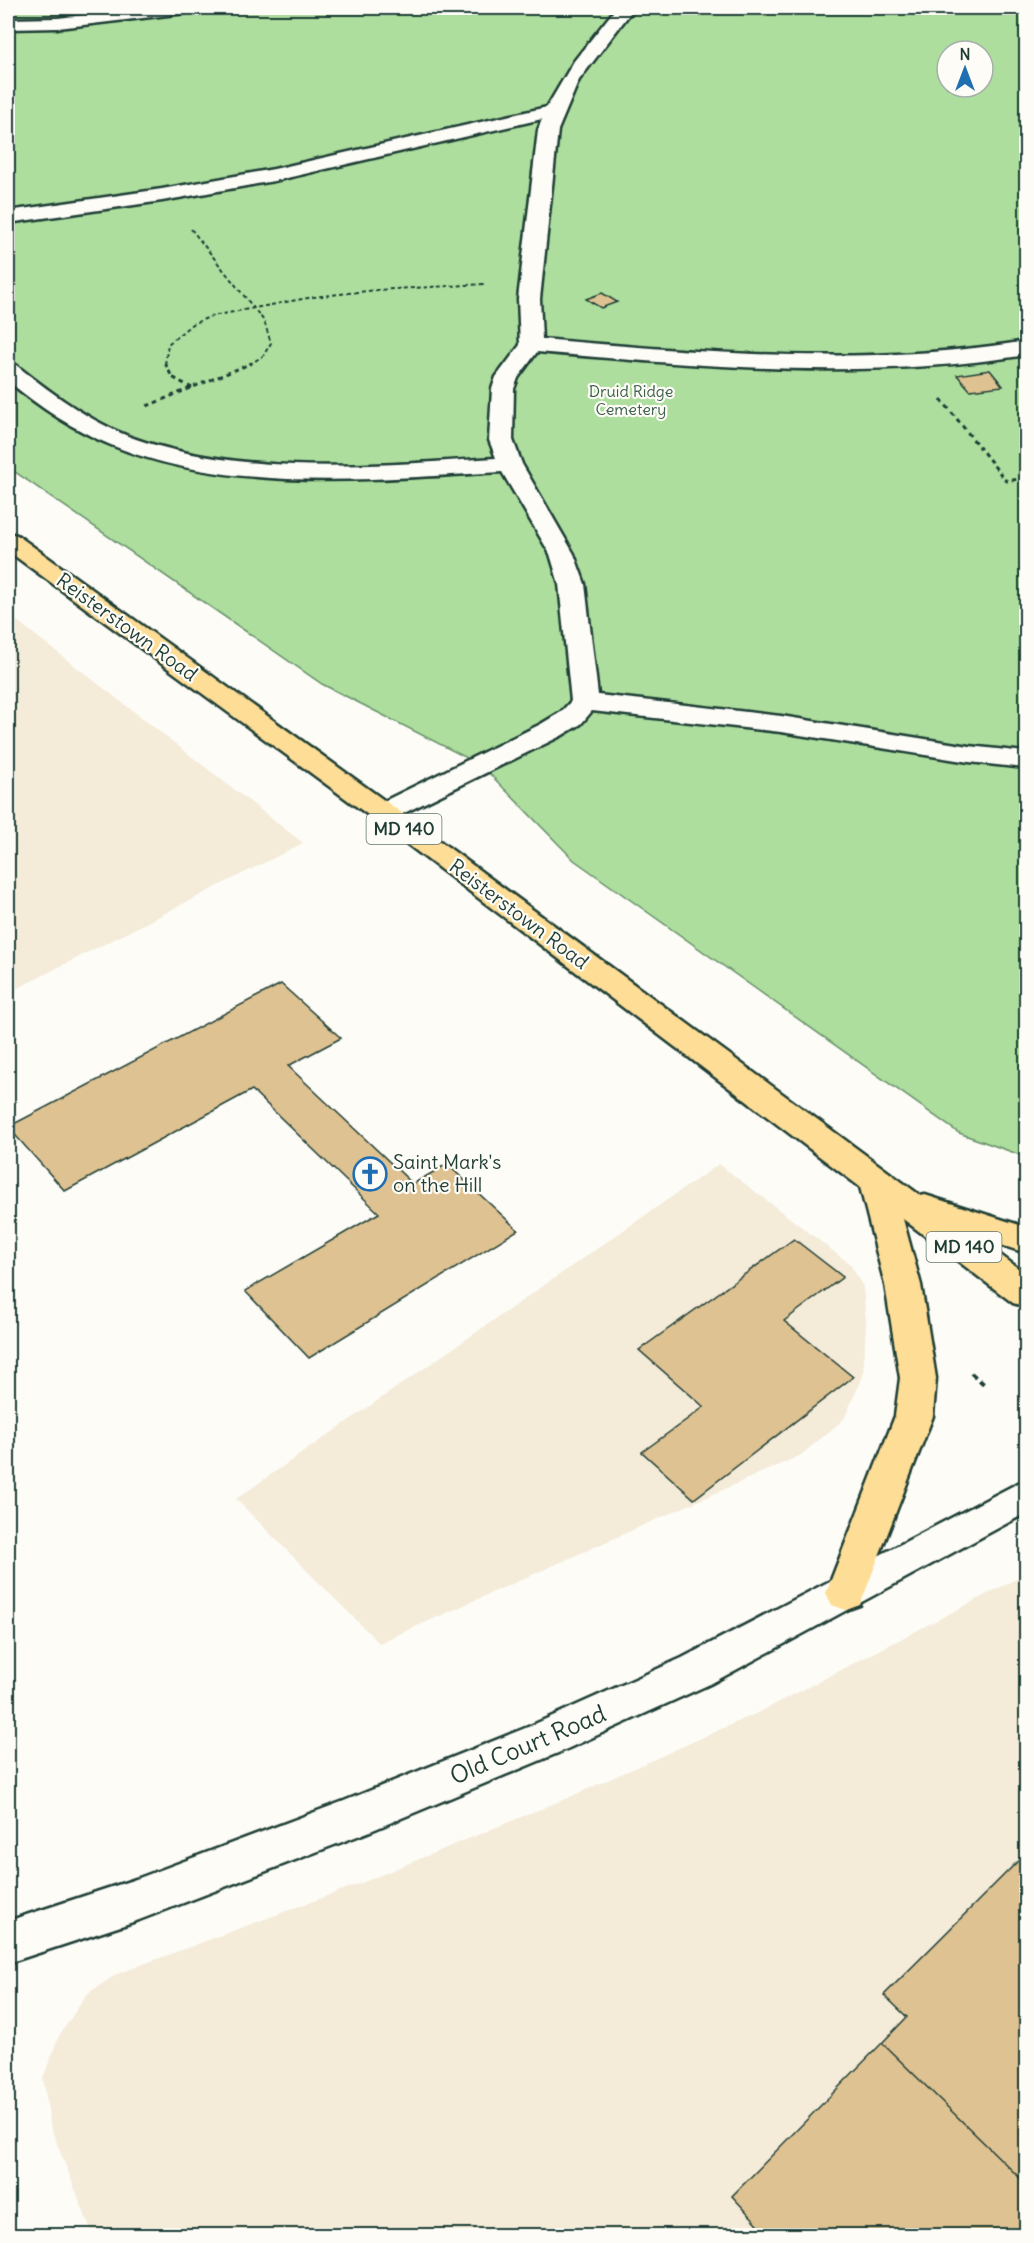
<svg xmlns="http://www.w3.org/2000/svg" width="1034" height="2243" font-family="Delius,sans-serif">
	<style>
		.built { fill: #f4ebd9 }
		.green { fill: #adde9e; stroke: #668e69; stroke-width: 1.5; fill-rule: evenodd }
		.building { fill: #dec292; stroke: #1f3d34; stroke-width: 1.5 }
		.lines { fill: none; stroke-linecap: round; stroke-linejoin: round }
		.service-casing { stroke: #1f3d34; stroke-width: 5 }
		.secondary-casing { stroke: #1f3d34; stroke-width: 5 }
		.primary-casing { stroke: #1f3d34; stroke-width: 5 }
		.path-far2 { stroke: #1f3d34; stroke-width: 2; stroke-dasharray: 4 3; stroke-linecap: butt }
		.path-far1 { stroke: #1f3d34; stroke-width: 3; stroke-dasharray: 4.5 4; stroke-linecap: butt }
		.path { stroke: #1f3d34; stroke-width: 4; stroke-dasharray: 6 4.5; stroke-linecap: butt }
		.service { fill: #fdfcf7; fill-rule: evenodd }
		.secondary { fill: #fdfcf7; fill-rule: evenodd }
		.primary { fill: #fedd96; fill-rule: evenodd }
		.labels { text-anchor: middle; stroke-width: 4.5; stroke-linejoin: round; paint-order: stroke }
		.far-park-label { font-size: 16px; fill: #3b5d49; stroke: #fdfcf7 }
		.shield { fill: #fdfcf7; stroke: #62766e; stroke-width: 1.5 }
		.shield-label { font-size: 18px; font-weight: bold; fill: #1f3d34 }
		.street-label { font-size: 20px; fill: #1f3d34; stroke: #fdfcf7 }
		.poi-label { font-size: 20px; fill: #1f3d34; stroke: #fdfcf7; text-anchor: start }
		.near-street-label { font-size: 24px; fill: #1f3d34; stroke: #fdfcf7 }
	</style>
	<rect width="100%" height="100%" fill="#fdfcf7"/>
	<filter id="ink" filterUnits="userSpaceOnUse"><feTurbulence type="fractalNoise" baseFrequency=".0167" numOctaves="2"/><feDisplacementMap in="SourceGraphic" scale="12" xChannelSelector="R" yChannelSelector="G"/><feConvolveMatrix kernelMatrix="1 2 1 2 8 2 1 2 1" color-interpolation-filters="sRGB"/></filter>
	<g filter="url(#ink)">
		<path class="built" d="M8,614L303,843L8,993Z
			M719,1164L850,1264L863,1287L866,1323L863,1376L844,1419L801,1455L379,1643L236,1499Z
			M1026,1574V2235H93L51,2128L43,2078L59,2036L87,1994L117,1974L359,1884L570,1797L766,1709Z"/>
		<path class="green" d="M8,8H1026V1157L959,1133L574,860L481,765L322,684L8,467ZM947,51H983V87H947Z"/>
		<path class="building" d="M602,293L617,302L601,308L586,299Z
			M990,370L1003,386L970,390L957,375Z
			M281,984L341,1038L288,1066L413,1184L447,1164L518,1230L309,1358L245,1291L379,1213L252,1090L65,1191L8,1127Z
			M794,1239L843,1277L784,1321L853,1377L694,1499L642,1452L704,1407L639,1350Z
			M1026,1853V2184L882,2043L907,2017L884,1995Z
			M882,2043L1026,2184V2236H769L732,2196Z"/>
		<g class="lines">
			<g class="service-casing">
				<path id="service" d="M145,8H194L185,13L58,28L8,29V19L58,18Z
					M616,8H634L579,80L558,130L540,299L542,339C707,353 861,367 1026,341V355C863,381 701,366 537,352L518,378L514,389L513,440L522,464L574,554L585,584L598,695L781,716L969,746L1026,752V768L969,762L781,732L592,711L581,724L561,736L392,819L382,822L372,819L368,813L372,807L541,724L561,712L571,701L559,584L550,554L502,472C378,479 229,494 111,445C74,430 39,407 8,381V363L16,365C55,396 97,427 145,442C256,477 381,465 496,458L489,440L492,389L496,377L520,345L518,299L538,130L542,119L274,181L162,201L8,223V211L162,189L274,169L547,107L574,61Z"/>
			</g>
			<g class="secondary-casing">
				<path id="secondary" d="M1026,1479V1513L710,1684L558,1753L368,1832L139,1920L8,1963V1921L139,1878L344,1801L528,1727L682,1658Z"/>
			</g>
			<g class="primary-casing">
				<path id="primary" d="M8,533L17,535L410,819L921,1196L925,1195L1026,1227V1253L976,1237L1026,1274V1307L1013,1303L903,1219L921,1285L936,1378L933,1416L860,1605L846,1610L832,1605L826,1593L895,1416L900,1378L885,1285L860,1187L390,831L8,551Z"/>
			</g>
			<path class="path-far2" d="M191,229L264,321L271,343L263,356L250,364
				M165,364L168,344L192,324L212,316L313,297L377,290L485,284"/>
			<path class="path-far1" d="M165,363L172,377L192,388
				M941,399L1006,481L1026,478
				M147,406L252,363"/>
			<path class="path" d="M971,1373L985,1385"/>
			<use href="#service" class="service"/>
			<use href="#secondary" class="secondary"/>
			<use href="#primary" class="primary"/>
		</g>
	</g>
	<defs>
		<g id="church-ring" transform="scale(1.725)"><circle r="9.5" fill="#fdfcf7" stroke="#1f6fb2" stroke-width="1.5"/><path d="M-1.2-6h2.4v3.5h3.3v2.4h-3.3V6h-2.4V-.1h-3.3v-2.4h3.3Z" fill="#1f6fb2"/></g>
	</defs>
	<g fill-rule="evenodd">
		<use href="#church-ring" x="370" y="1174"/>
	</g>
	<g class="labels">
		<g class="far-park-label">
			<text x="631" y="397">Druid Ridge<tspan x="631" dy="18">Cemetery</tspan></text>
		</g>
		<g class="shield">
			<rect x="366.5" y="814" width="75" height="30" rx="4.5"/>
			<rect x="926.5" y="1232" width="75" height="30" rx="4.5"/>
		</g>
		<g class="shield-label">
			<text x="404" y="835">MD 140</text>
			<text x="964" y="1253">MD 140</text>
		</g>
		<g class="street-label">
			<text transform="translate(127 627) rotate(36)" y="7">Reisterstown Road</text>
			<text transform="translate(519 914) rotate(37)" y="7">Reisterstown Road</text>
		</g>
		<g class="poi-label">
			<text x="393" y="1169">Saint Mark's<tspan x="393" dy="23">on the Hill</tspan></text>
		</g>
		<g class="near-street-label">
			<text transform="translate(528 1745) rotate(-23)" y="8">Old Court Road</text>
		</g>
	</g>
	<rect width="1034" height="2243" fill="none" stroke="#fdfcf7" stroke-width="30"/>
	<rect x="15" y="15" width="1004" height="2213" fill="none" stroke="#1f3d34" stroke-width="2" filter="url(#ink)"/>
	<g transform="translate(965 69)"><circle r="28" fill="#fdfcf7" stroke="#a4b0a9" stroke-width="1.5"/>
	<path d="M0-4.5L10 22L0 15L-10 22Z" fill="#1f6fb2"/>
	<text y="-9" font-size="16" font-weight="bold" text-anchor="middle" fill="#1f3d34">N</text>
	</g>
</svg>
